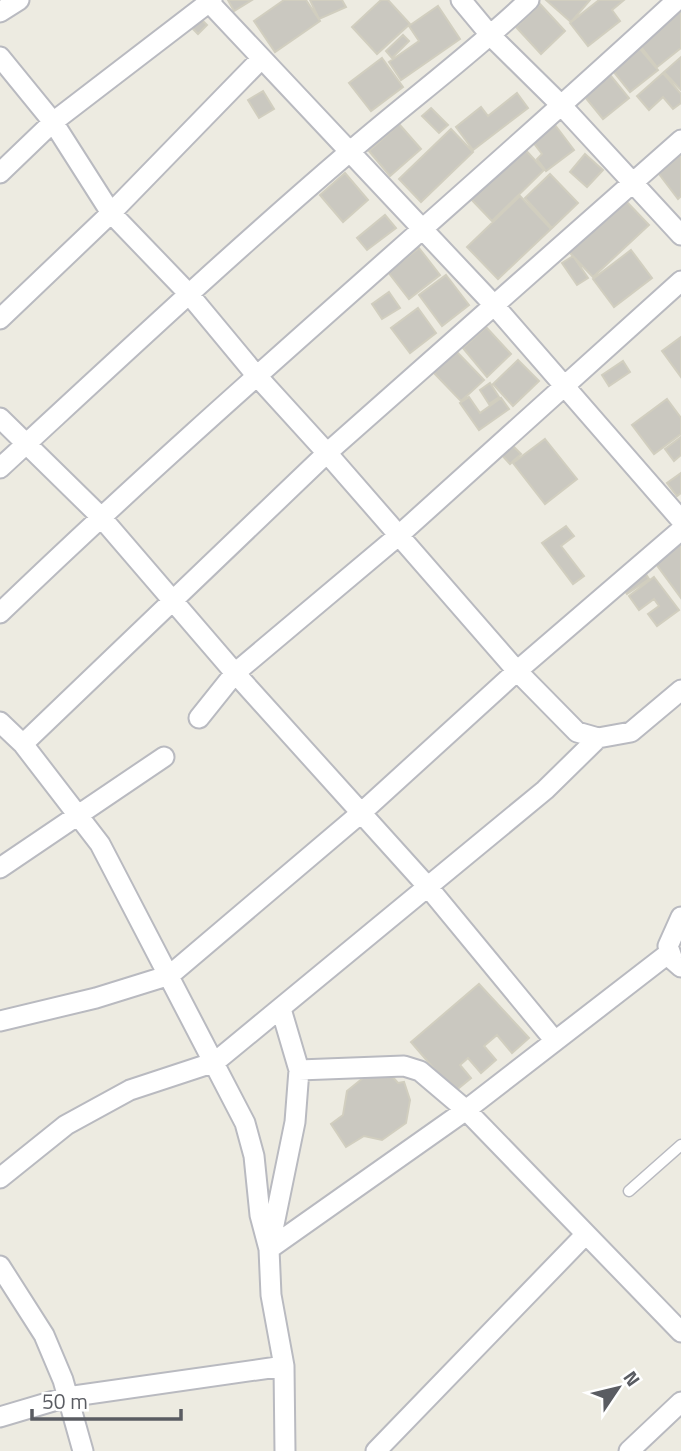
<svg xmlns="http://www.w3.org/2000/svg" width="681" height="1451" font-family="'Titillium Web',sans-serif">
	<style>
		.building { fill: #cac8c0; stroke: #d1cebf; stroke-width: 2 }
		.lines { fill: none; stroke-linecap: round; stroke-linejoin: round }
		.lane-casing { stroke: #b9bac0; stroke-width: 13 }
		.street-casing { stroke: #b9bac0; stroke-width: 23 }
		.lane { stroke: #fff; stroke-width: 10 }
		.street { stroke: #fff; stroke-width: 19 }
	</style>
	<rect width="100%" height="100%" fill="#edebe1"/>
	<path class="building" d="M228,0H252L234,11Z
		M284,0H306L320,21L275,52L254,21Z
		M310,0H342L346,7L319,19Z
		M381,0H388L410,24L377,54L352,27Z
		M546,0H590L571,22Z
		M599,0H624L612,10L620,21L588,46L570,23Z
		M681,1V48L657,67L634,38Z
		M540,4L565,31L541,54L516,27Z
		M438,6L460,39L401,80L389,62L419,41L409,26Z
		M194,12L207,25L198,34L185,21Z
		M403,35L409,41L392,58L386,51Z
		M635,43L658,70L630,92L608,65Z
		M681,57V90L664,72Z
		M382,58L403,87L371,111L349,83Z
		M606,70L629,98L603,119L580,91Z
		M663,73L681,94V103L673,109L663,97L649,110L637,96Z
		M263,91L274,109L259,118L248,100Z
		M517,93L528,108L473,150L456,127L481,107L488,116Z
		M431,108L448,125L439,133L422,116Z
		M552,121L574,150L546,171L537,159L542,154L529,137Z
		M399,124L421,149L390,176L369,151Z
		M451,129L473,152L421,202L399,179Z
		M521,145L544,170L492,221L468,196Z
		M681,151V196L678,199L656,170Z
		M585,154L603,170L587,187L570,172Z
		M345,173L368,200L343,222L320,195Z
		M550,174L578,203L552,228L525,198Z
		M520,196L551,229L498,279L467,247Z
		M625,200L649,225L593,277L569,252Z
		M385,215L396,228L367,250L357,238Z
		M419,248L440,275L409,299L388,272Z
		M631,250L652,278L614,307L593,279Z
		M573,256L588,278L577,285L562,263Z
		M446,275L469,305L442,326L419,295Z
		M389,292L400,308L382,319L372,304Z
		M418,308L436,333L410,353L391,328Z
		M486,327L511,354L487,377L463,348Z
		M681,337V377L662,351Z
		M456,351L484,380L461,401L433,372Z
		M518,360L539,381L513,406L493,384Z
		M623,361L630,372L609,386L602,375Z
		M490,383L499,397L489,404L480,390Z
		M469,397L480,413L501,398L509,409L479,430L460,403Z
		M667,399L681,418V434L654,454L632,425Z
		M681,437V455L674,461L665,449Z
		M545,439L577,479L545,504L513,463Z
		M511,444L521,454L510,464L500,453Z
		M681,473V493L677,496L667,483Z
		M566,526L574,536L561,546L584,576L573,584L542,543Z
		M678,542L681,545V598L653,560Z
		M644,571L649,579L627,594L621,586Z
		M654,577L679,610L657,626L648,614L659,606L654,599L639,610L629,596Z
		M479,984L529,1038L512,1053L497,1035L484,1046L496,1060L481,1073L468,1058L460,1065L471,1078L454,1092L411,1042Z
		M368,1074L391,1075L398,1083L404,1082L410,1100L406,1123L382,1140L364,1136L346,1147L331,1124L343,1115L347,1091Z"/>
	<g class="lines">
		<g class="lane-casing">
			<path id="lane" d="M629,1191L681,1145"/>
		</g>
		<g class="street-casing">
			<path id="street" d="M207,0L493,304L681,520
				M461,0L491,36L562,106L681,235
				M0,12L19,0
				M0,57L53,122L111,213L188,293L256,375L327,453L517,671L577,732L598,738L631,732L681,690
				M0,173L53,122L212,0
				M0,319L111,213L260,60
				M0,418L100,516L235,673L428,887L555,1041
				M0,468C115,362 228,256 347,154C407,102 471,55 529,0
				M0,613C219,402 453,207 677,0
				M199,718L235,673L398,536L681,281
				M0,722L23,744L100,844L245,1123L254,1156L260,1215L269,1249L271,1295L284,1366L285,1451
				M23,744L327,453L681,140
				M0,868L164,757
				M681,917L668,946L673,960L681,967
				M0,1021L96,998L170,975L361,813L517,671L681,530
				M299,1070L404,1066L420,1071L466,1110L681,1332
				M0,1178L66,1125L130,1090L215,1062L545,790L598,738
				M270,1244L295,1122L299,1070L281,1009
				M269,1249L466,1110L669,953
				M0,1266L44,1335L63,1380L83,1451
				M0,1417L67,1397L284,1366
				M376,1451L585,1235
				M629,1451L681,1402"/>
		</g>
		<use href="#lane" class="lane"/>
		<use href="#street" class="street"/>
	</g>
	<g transform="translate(618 1388) rotate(55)" stroke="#ffffff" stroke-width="5" paint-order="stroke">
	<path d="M0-5L12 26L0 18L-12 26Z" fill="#5a5c62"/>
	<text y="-10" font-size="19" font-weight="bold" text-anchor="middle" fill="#5a5c62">N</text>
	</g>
	<path d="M32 1409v10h149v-10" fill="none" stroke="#5a5c62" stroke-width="3.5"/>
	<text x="42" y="1409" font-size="21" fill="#5a5c62" stroke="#ffffff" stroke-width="5" paint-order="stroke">50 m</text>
</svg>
